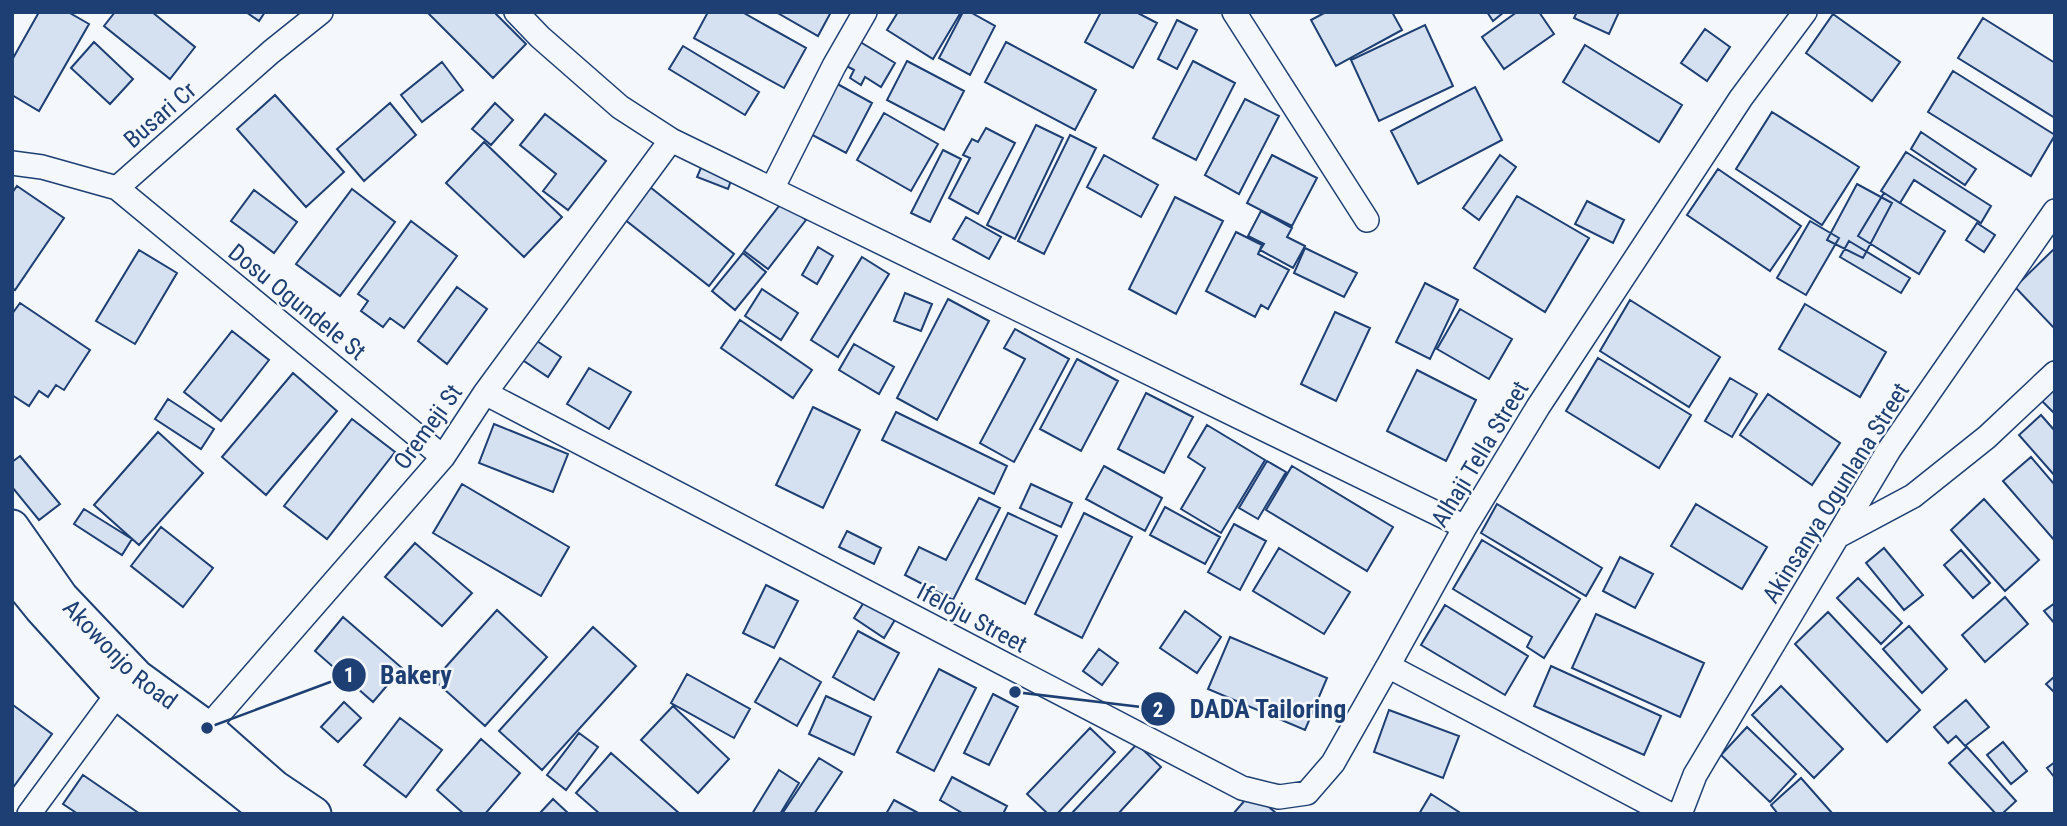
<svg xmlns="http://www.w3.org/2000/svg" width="2067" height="826" font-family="'Roboto Condensed',sans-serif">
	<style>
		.building { fill: #d5e0f0; stroke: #1d3f73; stroke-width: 2 }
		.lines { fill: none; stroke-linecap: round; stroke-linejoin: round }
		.street-casing { stroke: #1d3f73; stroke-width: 26 }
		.secondary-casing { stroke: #1d3f73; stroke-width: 37 }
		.street { stroke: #f4f7fb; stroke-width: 23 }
		.secondary { stroke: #f4f7fb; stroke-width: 33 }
		.labels { text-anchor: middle; stroke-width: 5; stroke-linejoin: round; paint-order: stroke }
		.street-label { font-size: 24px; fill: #1d3f73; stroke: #f4f7fb }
		.leader { fill: none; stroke: #1d3f73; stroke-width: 2.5 }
		.callout-dot { fill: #1d3f73; stroke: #f4f7fb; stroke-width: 2.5 }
		.mark-label { font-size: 21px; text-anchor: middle; font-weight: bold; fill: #fff }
		.callout-label { font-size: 26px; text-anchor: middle; font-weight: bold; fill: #1d3f73; stroke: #f4f7fb; stroke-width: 5; stroke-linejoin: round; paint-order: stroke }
	</style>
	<rect width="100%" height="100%" fill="#f4f7fb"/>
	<path class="building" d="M39,12H68L89,24L39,111L12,95V60Z
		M115,12H152L195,47L170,79L104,26Z
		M246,12H265L259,21Z
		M427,12H494L526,44L493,78Z
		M708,12H742L806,48L784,88L694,38Z
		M776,12H831L818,36Z
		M898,12H961L933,59L887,30Z
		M963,12H970L995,26L970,75L939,58Z
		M1101,12H1136L1157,23L1133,68L1085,42Z
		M1326,12H1392L1402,30L1336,66L1311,20Z
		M1487,12H1504L1493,21Z
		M1517,12H1539L1554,34L1504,69L1482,37Z
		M1577,12H1619L1609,34L1574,18Z
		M1833,14L1900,62L1872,101L1806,53Z
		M1983,18L2055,63V118L1958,58Z
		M1177,20L1197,30L1177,69L1158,59Z
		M1425,25L1453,86L1379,121L1351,60Z
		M1705,29L1730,47L1707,81L1681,63Z
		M857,40L895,63L881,87L865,77L861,85L850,78L854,70L843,64Z
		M94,42L133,79L110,104L71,68Z
		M1006,42L1096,90L1075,130L985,82Z
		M1585,45L1682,105L1659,142L1563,82Z
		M683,46L759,92L745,115L669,69Z
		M907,61L964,91L944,130L887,100Z
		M1193,61L1235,83L1196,160L1153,138Z
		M442,62L463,90L422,122L401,95Z
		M1953,71L2055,135L2031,176L1928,112Z
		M832,81L872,103L846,153L805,131Z
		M1475,87L1502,140L1418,184L1391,131Z
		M275,95L344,172L306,207L237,129Z
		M1245,99L1279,116L1239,194L1205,175Z
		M390,103L416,135L364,181L337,149Z
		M495,103L513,120L491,145L472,129Z
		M1772,112L1859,167L1822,225L1736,169Z
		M884,113L938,144L911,191L857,160Z
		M545,114L606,161L568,210L543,191L556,174L520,145Z
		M1036,125L1063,138L1015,239L987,225Z
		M986,128L1015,143L978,214L949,198L970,158L963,155L972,139L978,142Z
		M1921,132L1976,169L1965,185L1911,149Z
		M1070,135L1096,148L1044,254L1018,241Z
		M484,142L562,217L524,257L446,183Z
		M943,150L961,159L930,222L911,213Z
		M1906,152L1991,206L1981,223L1914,180L1900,203L1881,191Z
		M1104,155L1158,185L1141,217L1087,187Z
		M1272,155L1317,178L1292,226L1247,203Z
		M1500,155L1516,167L1479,220L1463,208Z
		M703,163L733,175L728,189L697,177Z
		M1718,169L1801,226L1770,271L1687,215Z
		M645,183L734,254L709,286L619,215Z
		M1857,184L1892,203L1863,258L1827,240Z
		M17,186L64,218L15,290L12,288V193Z
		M352,189L395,222L340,296L296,264Z
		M254,190L297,222L274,253L231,221Z
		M1884,193L1945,231L1919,274L1858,236Z
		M1517,196L1589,238L1545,312L1474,268Z
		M1175,197L1223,221L1176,314L1129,289Z
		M783,201L806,220L768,269L744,251Z
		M1587,201L1624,220L1613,243L1575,224Z
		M1261,211L1292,228L1287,237L1305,246L1293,268L1260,250L1264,244L1248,236Z
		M966,217L1001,237L989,259L953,239Z
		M411,221L457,256L404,328L390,318L383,327L361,311L368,301L358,294Z
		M1810,221L1839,238L1806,295L1777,278Z
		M1977,223L1995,235L1984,252L1966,240Z
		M1236,232L1262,245L1258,254L1289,270L1268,309L1261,305L1255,317L1206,291Z
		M1849,241L1910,278L1901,293L1840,257Z
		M818,247L833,256L817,284L802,275Z
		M1305,248L1357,273L1344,297L1294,273Z
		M2055,248V329L2015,287Z
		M139,250L177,273L135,344L96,321Z
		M743,253L766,272L735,310L712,291Z
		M862,257L889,274L838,357L811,340Z
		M1425,283L1458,300L1430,359L1396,342Z
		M457,287L487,309L447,364L418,341Z
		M762,289L798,313L781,340L745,316Z
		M905,293L932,304L921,331L894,321Z
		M948,299L989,321L937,420L897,398Z
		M1630,300L1720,357L1689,407L1600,351Z
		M20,303L90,350L64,390L56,385L48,397L39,391L29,406L12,395V314Z
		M1805,304L1886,352L1860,397L1779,349Z
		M1460,309L1512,339L1489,379L1437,349Z
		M1335,312L1370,328L1336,401L1301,384Z
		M740,320L812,370L793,398L721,348Z
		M1015,329L1069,359L1014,462L980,443L1025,359L1004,348Z
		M232,331L269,360L221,421L184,392Z
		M531,337L561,357L548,377L518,357Z
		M854,344L894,367L879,394L839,370Z
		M1598,358L1691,415L1659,468L1566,411Z
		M1077,359L1118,381L1081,451L1040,429Z
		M589,368L631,392L609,429L567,404Z
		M1417,370L1476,400L1446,461L1387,431Z
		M293,373L337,411L266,495L222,457Z
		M1730,378L1757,394L1732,437L1705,421Z
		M2055,385V414L2040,399Z
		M1146,393L1193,417L1164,473L1118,449Z
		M1768,394L1840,443L1812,485L1740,435Z
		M168,399L214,429L201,449L155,419Z
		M813,407L860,430L823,508L776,485Z
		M896,412L1007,466L994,494L882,440Z
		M2041,415L2055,431V476L2019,435Z
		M352,419L395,452L327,539L284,506Z
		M494,424L568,454L553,492L479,463Z
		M1207,425L1265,460L1221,533L1181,509L1205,468L1188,457Z
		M158,432L203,473L139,545L94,505Z
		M20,456L60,504L39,520L12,487V462Z
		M2031,457L2055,485V541L2003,481Z
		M1267,461L1286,472L1258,519L1239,508Z
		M1104,466L1162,498L1145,531L1086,499Z
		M1292,466L1393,527L1367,571L1266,510Z
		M462,484L569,547L541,596L433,533Z
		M1031,484L1072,503L1061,527L1020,508Z
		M979,498L1000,508L953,600L905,575L919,547L946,560Z
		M1984,499L2039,560L2005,591L1951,530Z
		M1497,504L1602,568L1586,596L1481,533Z
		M1696,504L1767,547L1742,589L1671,546Z
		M1165,507L1220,537L1205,564L1150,535Z
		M84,509L132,539L122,555L74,524Z
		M1008,513L1057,536L1025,604L976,579Z
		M1084,513L1132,537L1082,638L1035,614Z
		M1234,524L1266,541L1240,590L1208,572Z
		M161,527L213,568L183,607L131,566Z
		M847,531L881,548L874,564L839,547Z
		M1482,540L1580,599L1544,658L1527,647L1532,637L1453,589Z
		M415,543L472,593L442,626L385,577Z
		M1279,548L1350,592L1324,634L1253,591Z
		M1884,548L1923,595L1904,610L1866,563Z
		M1961,550L1990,583L1973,598L1944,565Z
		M1620,557L1653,574L1635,608L1603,591Z
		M1858,578L1902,623L1881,644L1837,598Z
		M766,585L798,601L774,648L743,633Z
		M2005,597L2028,624L1985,662L1962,635Z
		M866,599L896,618L884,638L854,618Z
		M2055,603V624L2044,611Z
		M1445,605L1528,656L1505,695L1421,645Z
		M497,610L547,657L485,726L434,680Z
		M1185,611L1221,637L1197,673L1160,648Z
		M1828,612L1920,710L1887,742L1795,644Z
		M1596,614L1704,663L1680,717L1572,668Z
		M343,617L402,668L373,702L315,651Z
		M1909,626L1947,669L1922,693L1883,649Z
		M593,627L636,666L542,770L499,731Z
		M858,631L899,653L874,700L833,677Z
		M1230,637L1327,678L1305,730L1208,689Z
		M1099,649L1118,663L1102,685L1083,671Z
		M780,658L821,682L797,726L755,702Z
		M1551,666L1661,716L1644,755L1534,706Z
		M939,669L976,688L934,771L897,752Z
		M687,674L750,709L734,738L671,703Z
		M2055,676V693L2046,684Z
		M1781,686L1843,749L1814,778L1752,715Z
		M993,694L1018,707L989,765L964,753Z
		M826,696L871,717L854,755L809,734Z
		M1966,700L1989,727L1965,746L1956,736L1948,743L1934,727Z
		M344,702L361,718L338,742L321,727Z
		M13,705L52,734L12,789V706Z
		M673,706L729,759L698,793L641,740Z
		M1389,710L1459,736L1443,778L1374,752Z
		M400,718L442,750L406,797L364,765Z
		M1747,727L1796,774L1770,802L1721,755Z
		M1090,728L1115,752L1057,814H1048L1027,794Z
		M579,733L598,747L566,790L547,775Z
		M481,739L520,773L485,814H464L437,790Z
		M2003,742L2027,771L2011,784L1987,755Z
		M1137,744L1161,767L1118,814H1071Z
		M1967,747L2016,801L2002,814H1996L1949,763Z
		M611,753L680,814H600L576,793Z
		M819,758L842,772L814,814H782Z
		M2055,762V778L2047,768Z
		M779,770L799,783L780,814H752Z
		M83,775L140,814H78L63,804Z
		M952,777L1007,806L1003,814H964L940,800Z
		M1801,778L1832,813L1831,814H1778L1771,805Z
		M1252,792L1277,814H1233Z
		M1431,794L1462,814H1419Z
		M553,799L569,814H539Z
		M894,800L920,814H886Z"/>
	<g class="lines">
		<g class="street-casing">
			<path id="street" d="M516,12L540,37L620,107L671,140L1465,527
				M1234,12L1367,220
				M12,163L42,167L117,188L271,52L321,12
				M773,187L834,66L865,12
				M117,188L443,457
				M485,393L1242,788L1279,797L1307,793L1333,763L1388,666
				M1838,536L1913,496L1987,437L2055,373
				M207,728L443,457L485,393L671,140
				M29,814L118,693
				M1669,814L1388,666L1465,527L1538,407L1741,98L1805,12
				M1680,814L1695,775L1889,450L2055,211"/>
		</g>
		<g class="secondary-casing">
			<g id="secondary">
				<path id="s1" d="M12,527L61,597L137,677L207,728L274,787L314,814"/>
				<path d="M12,572L41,608L118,693L271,814"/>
			</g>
		</g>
		<use href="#street" class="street"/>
		<use href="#secondary" class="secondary"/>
	</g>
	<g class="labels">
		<g class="street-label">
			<text transform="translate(160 115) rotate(-41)" y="8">Busari Cr</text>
			<text transform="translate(297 302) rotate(39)" y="8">Dosu Ogundele St</text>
			<text transform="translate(428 427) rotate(-54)" y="8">Oremeji St</text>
			<text transform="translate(1480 454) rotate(-59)" y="8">Alhaji Tella Street</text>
			<text transform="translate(1836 493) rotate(-58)" y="8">Akinsanya Ogunlana Street</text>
			<text transform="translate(972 618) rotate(28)" y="8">Ifeloju Street</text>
			<text dy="8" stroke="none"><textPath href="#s1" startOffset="168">Akowonjo Road</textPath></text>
		</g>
	</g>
	<path class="leader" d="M207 728L349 675M1015 692L1158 709"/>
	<g class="callout-dot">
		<circle cx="207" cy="728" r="7"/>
		<circle cx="1015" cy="692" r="7"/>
		<circle cx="349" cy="675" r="18"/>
		<circle cx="1158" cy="709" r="18"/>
	</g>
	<g class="mark-label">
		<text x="349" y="682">1</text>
		<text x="1158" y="717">2</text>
	</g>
	<g class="callout-label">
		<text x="416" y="684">Bakery</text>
		<text x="1268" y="718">DADA Tailoring</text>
	</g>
	<rect width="2067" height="826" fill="none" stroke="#1d3f73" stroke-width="28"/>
</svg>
